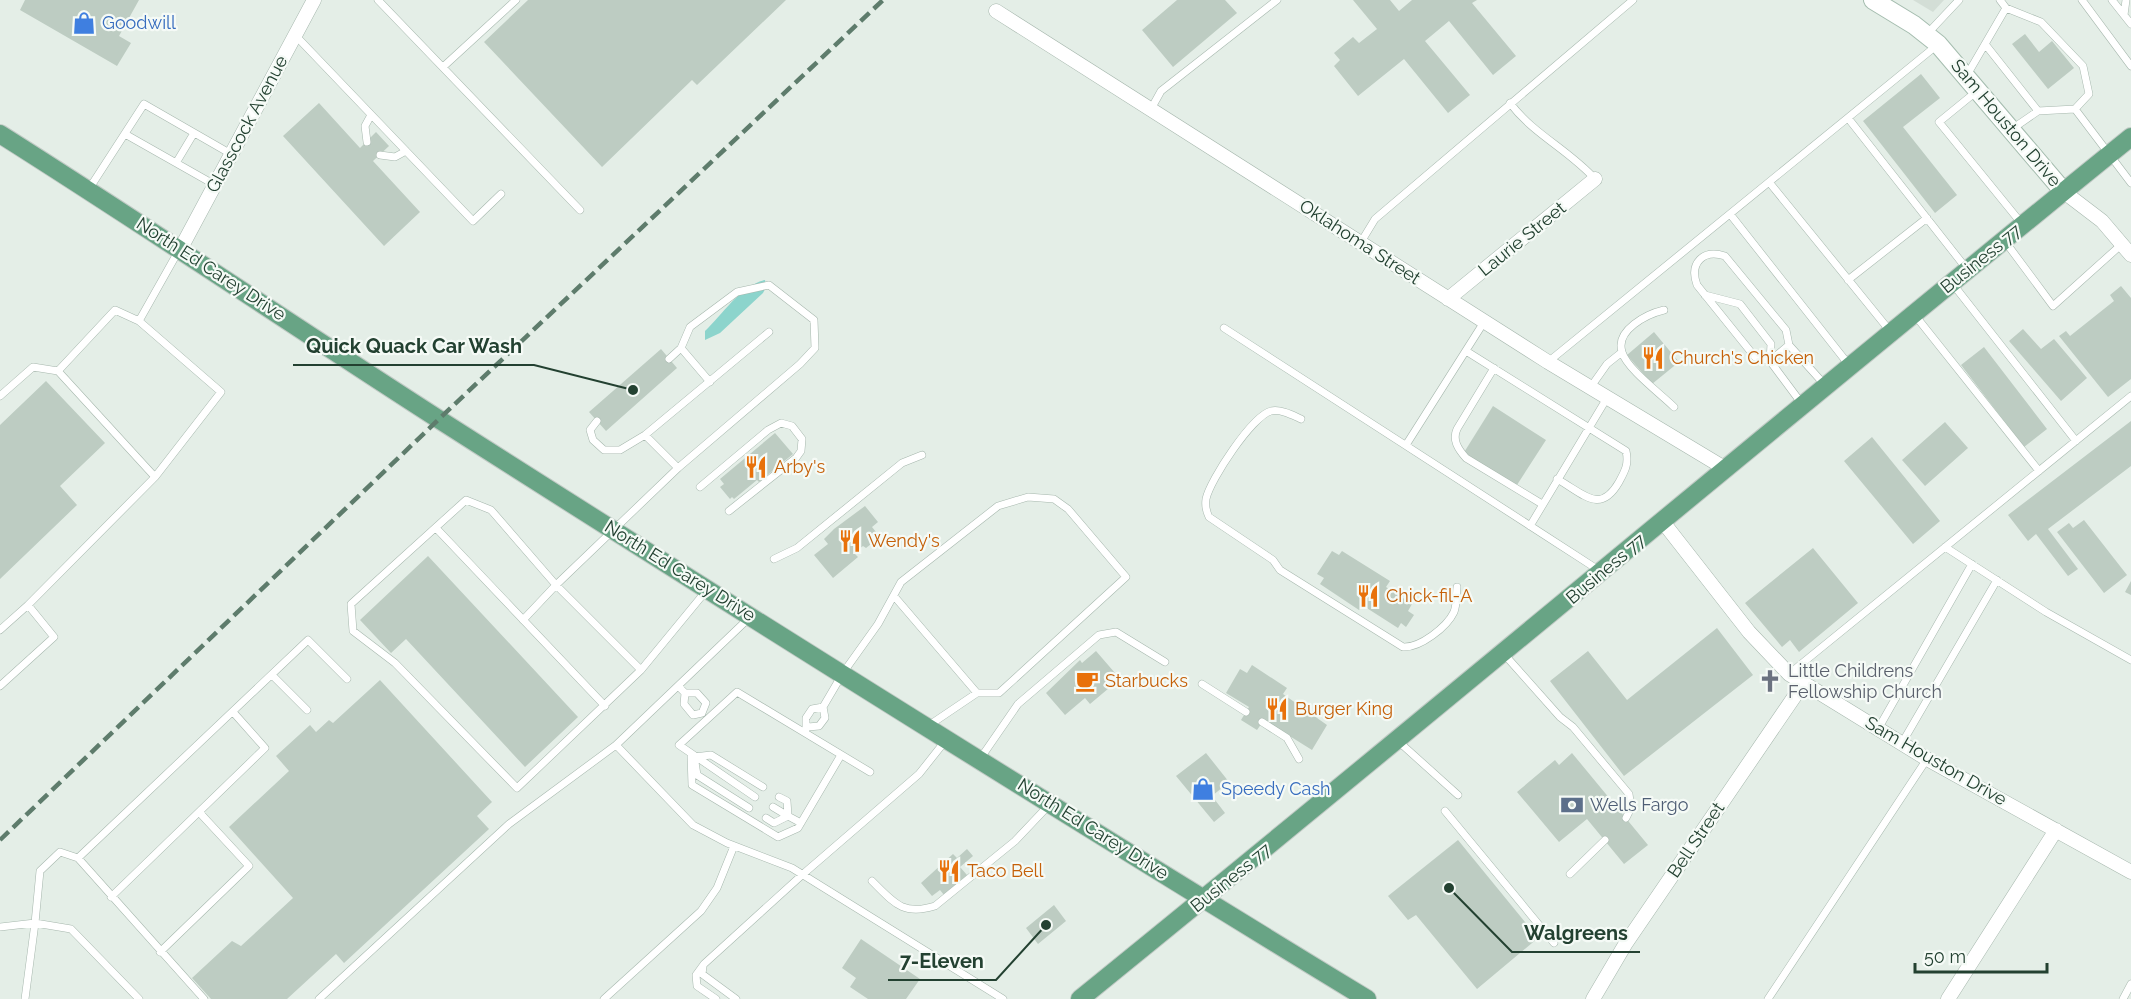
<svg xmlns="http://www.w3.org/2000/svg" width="2131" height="999" font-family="Raleway,sans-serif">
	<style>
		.built { fill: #d3ded6 }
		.water { fill: #8cd4cc }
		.building { fill: #bdccc2 }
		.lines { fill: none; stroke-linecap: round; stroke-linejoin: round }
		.lane-casing { stroke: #a6b7ad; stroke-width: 8 }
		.street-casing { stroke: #a6b7ad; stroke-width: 15 }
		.secondary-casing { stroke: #a5bdaf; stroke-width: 20 }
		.primary-casing { stroke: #c1cac5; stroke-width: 20 }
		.lane { stroke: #fff; stroke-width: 7 }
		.street { stroke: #fff; stroke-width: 14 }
		.secondary { stroke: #fff; stroke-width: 18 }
		.primary { stroke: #68a485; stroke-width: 18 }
		.rail { stroke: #5e7c6c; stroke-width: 4.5; stroke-dasharray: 12 6; stroke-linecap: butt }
		.labels { text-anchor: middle; stroke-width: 4.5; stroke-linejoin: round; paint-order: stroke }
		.shop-label { font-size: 18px; fill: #366cbe; stroke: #f5faf6; text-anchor: start }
		.street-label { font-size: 18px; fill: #234131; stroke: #f5faf6 }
		.food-label { font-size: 18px; fill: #c56008; stroke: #f5faf6; text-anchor: start }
		.worship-label { font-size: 18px; fill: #5b616d; stroke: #f5faf6; text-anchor: start }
		.service-label { font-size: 18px; fill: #4e5e75; stroke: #f5faf6; text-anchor: start }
		.leader { fill: none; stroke: #234131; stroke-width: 2 }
		.callout-dot { fill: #234131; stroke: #f5faf6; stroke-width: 2 }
		.callout-label { font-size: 20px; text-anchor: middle; font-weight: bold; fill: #234131; stroke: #f5faf6; stroke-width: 4.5; stroke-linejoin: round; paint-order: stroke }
	</style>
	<rect width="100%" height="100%" fill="#e4eee7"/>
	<path class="built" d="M1913,0H1944L1933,12Z"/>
	<path class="water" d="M765,280L766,287L763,293L720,333L705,340V331C722,315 741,285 765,280Z"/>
	<path class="building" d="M25,0H139L119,36L131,43L117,66L20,10Z
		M528,0H786L697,85L692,80L602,167L484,42Z
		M1177,0H1225L1237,13L1173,67L1142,30Z
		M1353,0H1390L1399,11L1412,0H1477L1472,3L1516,56L1493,75L1449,21L1425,41L1470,95L1448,113L1404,59L1358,96L1334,66L1340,60L1334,53L1353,37L1359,43L1377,29Z
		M2025,34L2039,52L2052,41L2074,68L2048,89L2012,44Z
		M1921,74L1940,98L1903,127L1957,195L1935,213L1863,121Z
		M319,103L360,148L376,132L389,146L373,161L420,212L384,246L283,136Z
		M2121,286L2131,298V379L2108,397L2059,336L2066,331L2070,336L2114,301L2110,295Z
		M2023,329L2041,349L2054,339L2087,378L2061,401L2009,341Z
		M1654,332L1679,362L1652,384L1627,355Z
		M1984,347L2047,429L2024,447L1961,365Z
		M661,349L677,368L606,431L589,412Z
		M46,381L105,443L60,486L77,505L0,579V425Z
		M1493,406L1546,440L1515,488L1463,454Z
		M2131,421V466L2048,529L2078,569L2068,576L2036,534L2028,541L2008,515Z
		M1945,422L1968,448L1925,486L1902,460Z
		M775,433L793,454L759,482L757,480L734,499L732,497L730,499L720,487L724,484L720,479Z
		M1872,437L1940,521L1913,544L1844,461Z
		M865,506L878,522L872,527L880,537L866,548L863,546L854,553L858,557L833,578L814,555L828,544L824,539L834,529Z
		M2084,520L2127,575L2104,593L2057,532L2069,523L2073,528Z
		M1813,548L1858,603L1799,652L1790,640L1782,647L1745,603Z
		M1332,551L1339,555L1342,551L1390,581L1386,587L1412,604L1408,611L1414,615L1406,627L1401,623L1398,628L1362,605L1359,610L1320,584L1324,578L1317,574Z
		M428,556L578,717L525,767L406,639L391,653L360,620Z
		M2131,581V595L2125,592Z
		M1717,628L1753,675L1624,776L1550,681L1588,651L1627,700Z
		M1096,651L1115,673L1110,678L1115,683L1090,704L1085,698L1065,715L1046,693L1080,660L1082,663Z
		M1252,665L1287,688L1283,694L1327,725L1312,750L1264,720L1257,730L1241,720L1249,707L1226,693L1240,669L1247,673Z
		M380,680L492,802L477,816L489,829L344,963L336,954L287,999H211L192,978L232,941L241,946L293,898L229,827L289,771L276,756L310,725L316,732L329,720L333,723Z
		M1206,753L1229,782L1212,796L1225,813L1214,822L1176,776Z
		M1572,753L1648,845L1624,864L1587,819L1559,842L1517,792L1555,760L1559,765Z
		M1458,840L1538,938L1477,989L1416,915L1408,920L1388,896Z
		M967,849L973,856L960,867L967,875L944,895L940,890L932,896L921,883L953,854L957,858Z
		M1054,905L1066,921L1038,944L1026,928Z
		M861,939L920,979L906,999H868L850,987L856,978L842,968Z"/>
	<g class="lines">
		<g class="lane-casing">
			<path id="lane" d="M378,0L580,210
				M2082,0L2131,66
				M2112,0L2131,24
				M2124,15L2126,0
				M1928,33L1959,0
				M295,35L473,221L501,194
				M1985,44L2038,111L2075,109L2089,94L2083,66L2041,22L2006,8
				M443,67L516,0
				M1967,75L2006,8L2000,0
				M1977,91L1939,122L2022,224
				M1510,103C1533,134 1569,150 1595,179
				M1151,109L1161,91L1277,0
				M2075,109L2131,183
				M1848,118L1966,268
				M2012,129L2038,111
				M125,134L215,185
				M367,142L365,126L371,115
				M380,155L395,157L406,151
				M176,163L194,133
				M1769,182L1890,331
				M89,189L144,104L231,154
				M1730,214L1849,365
				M2004,240L2053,306L2122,244
				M1361,242L1375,219L1633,0
				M1848,280L1927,218
				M1952,283L2076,441
				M1705,295L1740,304L1771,344L1770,361
				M1664,310C1647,314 1615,330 1622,352C1627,369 1661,394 1674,407
				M1914,314L2039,471
				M139,321L115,310L58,371L155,477L221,392L139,321L179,250
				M1224,328L1600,571
				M681,348L710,382
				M1466,351L1626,451C1629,464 1625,471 1619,482C1600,515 1584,494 1557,479
				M669,359L681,348L690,327L737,292L769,285L814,320L815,348L800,364L678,468L556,585L491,510L466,500L351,604L353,631L395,663L517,788L641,670L706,591
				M1770,361L1789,345
				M1548,362L1936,46
				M1494,368L1457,429C1452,440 1458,449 1466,458L1542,504
				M1590,388L1607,364L1622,352
				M0,396L33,367L58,371
				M1802,404L1770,361L1755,357L1697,285C1689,263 1703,249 1725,256L1786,330L1789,345L1824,384
				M1301,419C1292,415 1281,409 1271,411C1252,416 1210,480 1206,499C1205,506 1206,511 1209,517L1273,560L1280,570L1403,647C1420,648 1447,627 1454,612C1457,604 1456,595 1457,587
				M597,421L590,430L593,440L604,450H620L645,435L769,332
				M645,435L678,468
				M1406,445L1484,322
				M700,487L768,430L781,423L792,426L802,439L801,451L796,458L729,511
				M1530,526L1607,398
				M436,528L605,706
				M1945,547L2046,612L2131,660
				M774,559L797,548L902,463L922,455
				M894,596L977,693
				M523,620L556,585L641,670
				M0,630L28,605
				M1504,654L1560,717L1573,727L1629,794L1631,808L1626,818
				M1789,674L2131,396
				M272,675L307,710
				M1202,684L1246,712
				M0,686L54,637L28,605L155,477
				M678,686L685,693L684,704L693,715L702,713
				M685,693H697L706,703L702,713
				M1262,722L1287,738L1299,759
				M808,727L819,726L825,718L823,707L843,673L878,624L901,582L998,506L1028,497L1054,499L1068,509L1126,577L999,693H977L928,726
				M806,729V718L812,709L823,707
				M1878,729L1972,564
				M1398,741L1458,795
				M1902,743L1997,580
				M616,745L693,825L727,843L792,868L1003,999
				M691,754L692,785L778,837L798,828L841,755
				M694,757L711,755L763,787
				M980,759L1018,704L1099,635L1116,632L1165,662
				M695,762L697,775L749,808
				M755,797L679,745L737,692L870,772
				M779,797L787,801L788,816
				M773,807L788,816
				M1445,811L1554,943
				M766,818L774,823L788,816L801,823
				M78,858L308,640L347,679
				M1570,874L1605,840
				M872,881C894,903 903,916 935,906L1015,841L1050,804
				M111,897L265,748L233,712
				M0,927L35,923L40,871L60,852L78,858L204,999
				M160,952L249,866L199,812
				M703,966L702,974L736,999
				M25,999L35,923L71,929L139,999
				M319,999L509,824L616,745L749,618
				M604,999L701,911L717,888L734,846
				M716,999L697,986L696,975L704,964L802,875L919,774L946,740
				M1768,999L1927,759
				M2123,999L2131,984"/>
		</g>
		<g class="street-casing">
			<path id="street" d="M996,11L1548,362L1726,469
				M2064,192L2102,221L2131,255
				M181,248L314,0
				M1448,299L1595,179
				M1663,522L1749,632L1789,674L1927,759L2131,872
				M1593,999L1626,943L1803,684
				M1948,999L2056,830"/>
		</g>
		<g class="secondary-casing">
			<path id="secondary" d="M1873,0L1914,25L1938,44L2064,192"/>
		</g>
		<g class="primary-casing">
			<path id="primary" d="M0,134C149,228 295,327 443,422C749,617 1057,810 1367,999
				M1080,999C1432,714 1778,422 2131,137"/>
		</g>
		<use href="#lane" class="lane"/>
		<use href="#street" class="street"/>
		<use href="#secondary" class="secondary"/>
		<use href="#primary" class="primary"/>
		<path class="rail" d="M0,840L439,419L883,0"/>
	</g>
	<defs>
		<g id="shop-bare" transform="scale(1.8)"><path d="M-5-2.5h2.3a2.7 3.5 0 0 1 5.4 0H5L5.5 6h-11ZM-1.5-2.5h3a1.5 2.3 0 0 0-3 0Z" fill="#3f7fe0" stroke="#f5faf6" stroke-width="2.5" paint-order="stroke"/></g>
		<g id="restaurant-bare" transform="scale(1.8)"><path d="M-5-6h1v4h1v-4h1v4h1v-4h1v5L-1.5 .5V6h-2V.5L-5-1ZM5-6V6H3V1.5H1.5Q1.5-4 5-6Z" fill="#e8710a" stroke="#f5faf6" stroke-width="2.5" paint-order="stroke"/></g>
		<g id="cafe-bare" transform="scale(1.8)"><path d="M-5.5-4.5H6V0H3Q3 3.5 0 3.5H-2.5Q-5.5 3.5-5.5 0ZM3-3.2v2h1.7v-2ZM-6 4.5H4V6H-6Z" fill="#e8710a" stroke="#f5faf6" stroke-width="2.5" paint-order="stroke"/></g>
		<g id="church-bare" transform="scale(1.8)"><path d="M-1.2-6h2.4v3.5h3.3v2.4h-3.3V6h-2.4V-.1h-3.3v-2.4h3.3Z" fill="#6b7280" stroke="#f5faf6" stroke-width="2.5" paint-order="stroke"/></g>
		<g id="bank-bare" transform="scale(1.8)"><path d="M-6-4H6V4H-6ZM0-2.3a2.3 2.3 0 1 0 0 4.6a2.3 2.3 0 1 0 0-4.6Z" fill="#5c6f8a" stroke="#f5faf6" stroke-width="2.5" paint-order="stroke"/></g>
	</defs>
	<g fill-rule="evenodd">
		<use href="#shop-bare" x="84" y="23"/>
		<use href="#restaurant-bare" x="1653" y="358"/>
		<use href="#restaurant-bare" x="756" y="467"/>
		<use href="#restaurant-bare" x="850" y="541"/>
		<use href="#restaurant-bare" x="1368" y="596"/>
		<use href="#cafe-bare" x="1087" y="681"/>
		<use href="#church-bare" x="1770" y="681"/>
		<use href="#restaurant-bare" x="1277" y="709"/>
		<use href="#shop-bare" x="1203" y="789"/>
		<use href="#bank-bare" x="1572" y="805"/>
		<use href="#restaurant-bare" x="949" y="871"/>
	</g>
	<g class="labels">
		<g class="shop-label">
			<text x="102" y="29">Goodwill</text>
			<text x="1221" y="795">Speedy Cash</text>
		</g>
		<g class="street-label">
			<text transform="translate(2006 123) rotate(50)" y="6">Sam Houston Drive</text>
			<text transform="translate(247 124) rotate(-62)" y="6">Glasscock Avenue</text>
			<text transform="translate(1522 239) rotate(-39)" y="6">Laurie Street</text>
			<text transform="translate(1360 242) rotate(33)" y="6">Oklahoma Street</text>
			<text transform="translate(1981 259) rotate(-39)" y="6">Business 77</text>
			<text transform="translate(211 269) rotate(33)" y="6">North Ed Carey Drive</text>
			<text transform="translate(1606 569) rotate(-40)" y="6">Business 77</text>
			<text transform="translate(680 571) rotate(32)" y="6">North Ed Carey Drive</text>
			<text transform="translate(1936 761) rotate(30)" y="6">Sam Houston Drive</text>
			<text transform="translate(1093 829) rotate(32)" y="6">North Ed Carey Drive</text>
			<text transform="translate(1696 840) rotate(-56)" y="6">Bell Street</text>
			<text transform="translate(1231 878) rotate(-39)" y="6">Business 77</text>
		</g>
		<g class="food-label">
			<text x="1671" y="364">Church's Chicken</text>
			<text x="774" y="473">Arby's</text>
			<text x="868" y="547">Wendy's</text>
			<text x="1386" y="602">Chick-fil-A</text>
			<text x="1105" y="687">Starbucks</text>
			<text x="1295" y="715">Burger King</text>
			<text x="967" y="877">Taco Bell</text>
		</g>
		<g class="worship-label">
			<text x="1788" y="677">Little Childrens<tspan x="1788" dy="21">Fellowship Church</tspan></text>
		</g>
		<g class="service-label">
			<text x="1590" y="811">Wells Fargo</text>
		</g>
	</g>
	<path class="leader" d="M633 390L534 365H293M1449 888L1512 952H1640M1046 925L996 980H888"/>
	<g class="callout-dot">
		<circle cx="633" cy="390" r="6"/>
		<circle cx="1449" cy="888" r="6"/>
		<circle cx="1046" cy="925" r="6"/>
	</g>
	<g class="callout-label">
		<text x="414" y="353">Quick Quack Car Wash</text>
		<text x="1576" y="940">Walgreens</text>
		<text x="942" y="968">7-Eleven</text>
	</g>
	<path d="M1915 963v9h132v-9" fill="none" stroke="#234131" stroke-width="3"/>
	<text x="1924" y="963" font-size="18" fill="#234131" stroke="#f5faf6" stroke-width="4.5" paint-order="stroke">50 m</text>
</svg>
